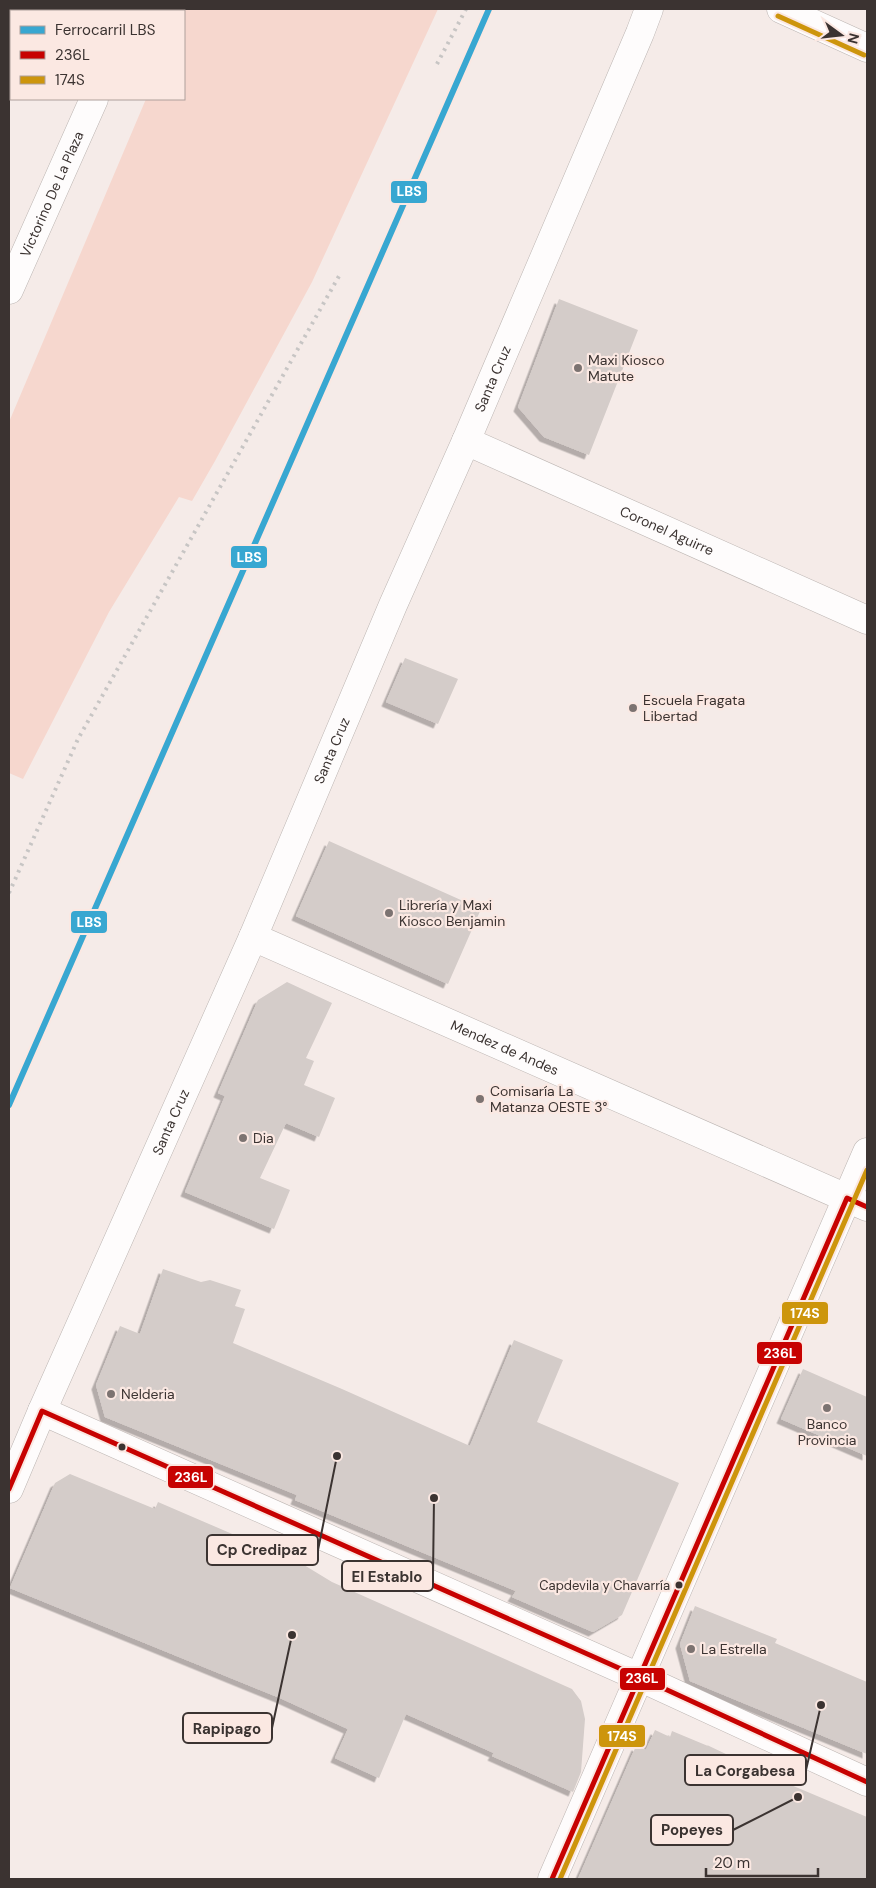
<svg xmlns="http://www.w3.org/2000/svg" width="876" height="1888" font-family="'DM Sans',sans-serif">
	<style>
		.green { fill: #f6d7ce }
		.building { fill: #d4ccc9; filter: url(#shadow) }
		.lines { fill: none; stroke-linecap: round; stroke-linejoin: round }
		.minor-casing { stroke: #bcb5b2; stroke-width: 29 }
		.minor { stroke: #fefcfc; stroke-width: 28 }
		.rail { stroke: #c7c5c4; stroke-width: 4; stroke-dasharray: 2.5 5; stroke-linecap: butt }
		.bus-1-casing { stroke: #fbe8e2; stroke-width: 9 }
		.bus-2-casing { stroke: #fbe8e2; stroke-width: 9 }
		.bus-1 { stroke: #c70201; stroke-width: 5 }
		.bus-2 { stroke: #cd950c; stroke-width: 5 }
		.rail-1-casing { stroke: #fbe8e2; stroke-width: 10 }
		.rail-1 { stroke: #38a7d1; stroke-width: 6 }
		.poi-dot { fill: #7c7371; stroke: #fbe8e2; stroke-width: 2 }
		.bus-dot { fill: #3b3331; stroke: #fbe8e2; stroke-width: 2 }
		.labels { text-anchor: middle; stroke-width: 4.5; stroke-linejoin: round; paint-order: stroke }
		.bus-label { font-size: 13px; fill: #3b3331; stroke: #fbe8e2; text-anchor: end }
		.street-label { font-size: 14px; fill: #3b3331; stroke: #fbe8e2 }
		.poi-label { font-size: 14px; fill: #3b3331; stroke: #fbe8e2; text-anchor: start }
		.leader { fill: none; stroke: #3b3331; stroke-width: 2 }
		.callout-dot { fill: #3b3331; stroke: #fbe8e2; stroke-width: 2 }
		.callout { fill: #fbe8e2; stroke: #3b3331; stroke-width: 2 }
		.callout-label { font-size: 15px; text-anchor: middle; font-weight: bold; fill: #3b3331 }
		.line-badge { stroke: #fbe8e2; stroke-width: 2 }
		.badge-label { font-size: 14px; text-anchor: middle; font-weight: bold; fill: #fff }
	</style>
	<defs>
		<filter id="shadow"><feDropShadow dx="-4.5" dy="4.5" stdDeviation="0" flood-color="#0004"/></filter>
	</defs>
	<rect width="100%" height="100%" fill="#f5ebe8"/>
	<path class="green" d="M185,9H438L312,282L215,461L192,501L179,497L109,612L23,779L9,773V422L146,99H184Z"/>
	<path class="building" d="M559,299L638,330L589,455L544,437L518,407Z
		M405,658L458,679L438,724L386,702Z
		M329,841L481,909L448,984L296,916Z
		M287,982L332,1003L306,1058L314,1061L304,1085L335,1098L319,1137L286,1123L260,1178L290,1190L274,1229L185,1192L225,1096L218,1093L258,1000Z
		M163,1269L201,1282L210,1280L241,1290L235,1306L245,1309L233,1343L342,1389L470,1446L514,1340L563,1360L537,1422L679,1483L622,1615L593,1632L512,1597L516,1591L295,1500L297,1495L105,1417L96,1385L120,1326L140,1334Z
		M803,1369L867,1397V1456L781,1419Z
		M70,1474L155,1509L158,1502L274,1552L276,1548L332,1582L572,1689L581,1701L585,1719L581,1772L573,1792L492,1756L494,1753L406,1714L379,1778L335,1758L348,1729L280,1698L10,1588L55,1483Z
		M695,1606L777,1639L775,1643L867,1682V1754L690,1681L680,1644Z
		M655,1730L670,1737L672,1731L708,1746L707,1745L791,1785L867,1817V1879H578L636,1746L646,1750Z"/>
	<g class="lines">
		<g class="minor-casing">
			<g id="minor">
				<path d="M781,9L867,48"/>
				<path d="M132,11L134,9"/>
				<path id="s1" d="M9,290L94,99"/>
				<path id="s2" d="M466,441L867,620"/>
				<path id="s3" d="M253,937L867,1207"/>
				<path d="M42,1411L639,1677L867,1782"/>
				<path id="s4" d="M9,1489L42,1411L253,937L393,605L466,441L640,33L649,9"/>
				<path d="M552,1879L867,1152"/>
			</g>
		</g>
		<use href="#minor" class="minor"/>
		<path class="rail" d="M437,64L466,9
			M9,893L78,739L339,276"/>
		<g class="bus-1-casing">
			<path id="bus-1" d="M9,1489L42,1411L639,1677L867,1782
				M552,1879L847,1198L867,1207"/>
		</g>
		<g class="bus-2-casing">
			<path id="bus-2" d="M778,16L864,55
				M560,1879L867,1170"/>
		</g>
		<use href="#bus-1" class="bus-1"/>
		<use href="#bus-2" class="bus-2"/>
		<g class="rail-1-casing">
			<path id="rail-1" d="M9,1105L489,9"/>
		</g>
		<use href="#rail-1" class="rail-1"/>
	</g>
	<g class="poi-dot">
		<circle cx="578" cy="368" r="5"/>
		<circle cx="633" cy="708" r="5"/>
		<circle cx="389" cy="913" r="5"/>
		<circle cx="480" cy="1099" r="5"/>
		<circle cx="243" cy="1138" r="5"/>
		<circle cx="111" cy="1394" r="5"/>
		<circle cx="827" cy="1408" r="5"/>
		<circle cx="691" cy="1649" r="5"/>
	</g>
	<g class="bus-dot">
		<circle cx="122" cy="1447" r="4.5"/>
		<circle cx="679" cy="1585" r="4.5"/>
	</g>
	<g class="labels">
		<g class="bus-label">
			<text x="670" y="1590">Capdevila y Chavarría</text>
		</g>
		<g class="street-label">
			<text dy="5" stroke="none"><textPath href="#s1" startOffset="105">Victorino De La Plaza</textPath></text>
			<text dy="5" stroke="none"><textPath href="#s4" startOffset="1211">Santa Cruz</textPath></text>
			<text dy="5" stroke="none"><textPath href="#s2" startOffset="220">Coronel Aguirre</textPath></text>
			<text dy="5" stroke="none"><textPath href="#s4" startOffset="806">Santa Cruz</textPath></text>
			<text dy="5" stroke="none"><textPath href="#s3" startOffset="275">Mendez de Andes</textPath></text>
			<text dy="5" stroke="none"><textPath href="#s4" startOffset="401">Santa Cruz</textPath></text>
		</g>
		<g class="poi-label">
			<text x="588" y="365">Maxi Kiosco<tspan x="588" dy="16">Matute</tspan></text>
			<text x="643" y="705">Escuela Fragata<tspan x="643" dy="16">Libertad</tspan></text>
			<text x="399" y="910">Librería y Maxi<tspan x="399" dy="16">Kiosco Benjamin</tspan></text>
			<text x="490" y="1096">Comisaría La<tspan x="490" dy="16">Matanza OESTE 3°</tspan></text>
			<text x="253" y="1143">Dia</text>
			<text x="121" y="1399">Nelderia</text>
			<text x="827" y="1429" text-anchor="middle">Banco<tspan x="827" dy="16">Provincia</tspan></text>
			<text x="701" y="1654">La Estrella</text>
		</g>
	</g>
	<path class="leader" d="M337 1456L318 1550M434 1498L433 1576M292 1635L272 1728M821 1705L806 1770M798 1797L733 1830"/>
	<g class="callout-dot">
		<circle cx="337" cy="1456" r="5"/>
		<circle cx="434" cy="1498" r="5"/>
		<circle cx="292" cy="1635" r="5"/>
		<circle cx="821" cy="1705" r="5"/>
		<circle cx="798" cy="1797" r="5"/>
	</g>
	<g class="callout">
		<rect x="207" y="1535" width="111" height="30" rx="5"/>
		<rect x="342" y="1561" width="91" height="30" rx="5"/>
		<rect x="183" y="1713" width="89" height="30" rx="5"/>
		<rect x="685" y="1755" width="121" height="30" rx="5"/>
		<rect x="651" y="1815" width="82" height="30" rx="5"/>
	</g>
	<g class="callout-label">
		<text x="262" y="1555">Cp Credipaz</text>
		<text x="387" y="1582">El Establo</text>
		<text x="227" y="1734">Rapipago</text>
		<text x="745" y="1776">La Corgabesa</text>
		<text x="692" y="1835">Popeyes</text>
	</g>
	<g class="line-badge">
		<rect x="390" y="180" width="38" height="24" rx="5" fill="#38a7d1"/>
		<rect x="230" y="545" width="38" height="24" rx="5" fill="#38a7d1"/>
		<rect x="70" y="910" width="38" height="24" rx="5" fill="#38a7d1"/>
		<rect x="781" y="1301" width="48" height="24" rx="5" fill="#cd950c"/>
		<rect x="756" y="1341" width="47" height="24" rx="5" fill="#c70201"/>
		<rect x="167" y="1465" width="47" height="24" rx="5" fill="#c70201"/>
		<rect x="619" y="1667" width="47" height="24" rx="5" fill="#c70201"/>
		<rect x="598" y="1724" width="48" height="24" rx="5" fill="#cd950c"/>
	</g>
	<g class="badge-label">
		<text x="409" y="196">LBS</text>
		<text x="249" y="562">LBS</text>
		<text x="89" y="927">LBS</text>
		<text x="805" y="1318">174S</text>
		<text x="780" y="1358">236L</text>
		<text x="191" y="1482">236L</text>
		<text x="642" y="1683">236L</text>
		<text x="622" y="1741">174S</text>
	</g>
	<rect width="876" height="1888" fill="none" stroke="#3b3331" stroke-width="20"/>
	<rect x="10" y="10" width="175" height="90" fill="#fbe8e2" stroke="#aea09b"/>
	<rect x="20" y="26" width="25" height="8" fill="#38a7d1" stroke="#aea09b"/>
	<text x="55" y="35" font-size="15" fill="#3b3331">Ferrocarril LBS</text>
	<rect x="20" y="51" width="25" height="8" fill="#c70201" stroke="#aea09b"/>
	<text x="55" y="60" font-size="15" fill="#3b3331">236L</text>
	<rect x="20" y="76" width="25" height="8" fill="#cd950c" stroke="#aea09b"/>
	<text x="55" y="85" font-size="15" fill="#3b3331">174S</text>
	<g transform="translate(841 35) rotate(105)" stroke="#fbe8e2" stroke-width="4" paint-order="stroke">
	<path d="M0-4L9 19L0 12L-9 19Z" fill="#3b3331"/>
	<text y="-8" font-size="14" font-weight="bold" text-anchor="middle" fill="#3b3331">N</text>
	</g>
	<path d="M706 1868v8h112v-8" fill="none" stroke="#3b3331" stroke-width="2.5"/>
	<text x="714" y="1868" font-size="15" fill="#3b3331" stroke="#fbe8e2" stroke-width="4" paint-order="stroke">20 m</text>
</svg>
